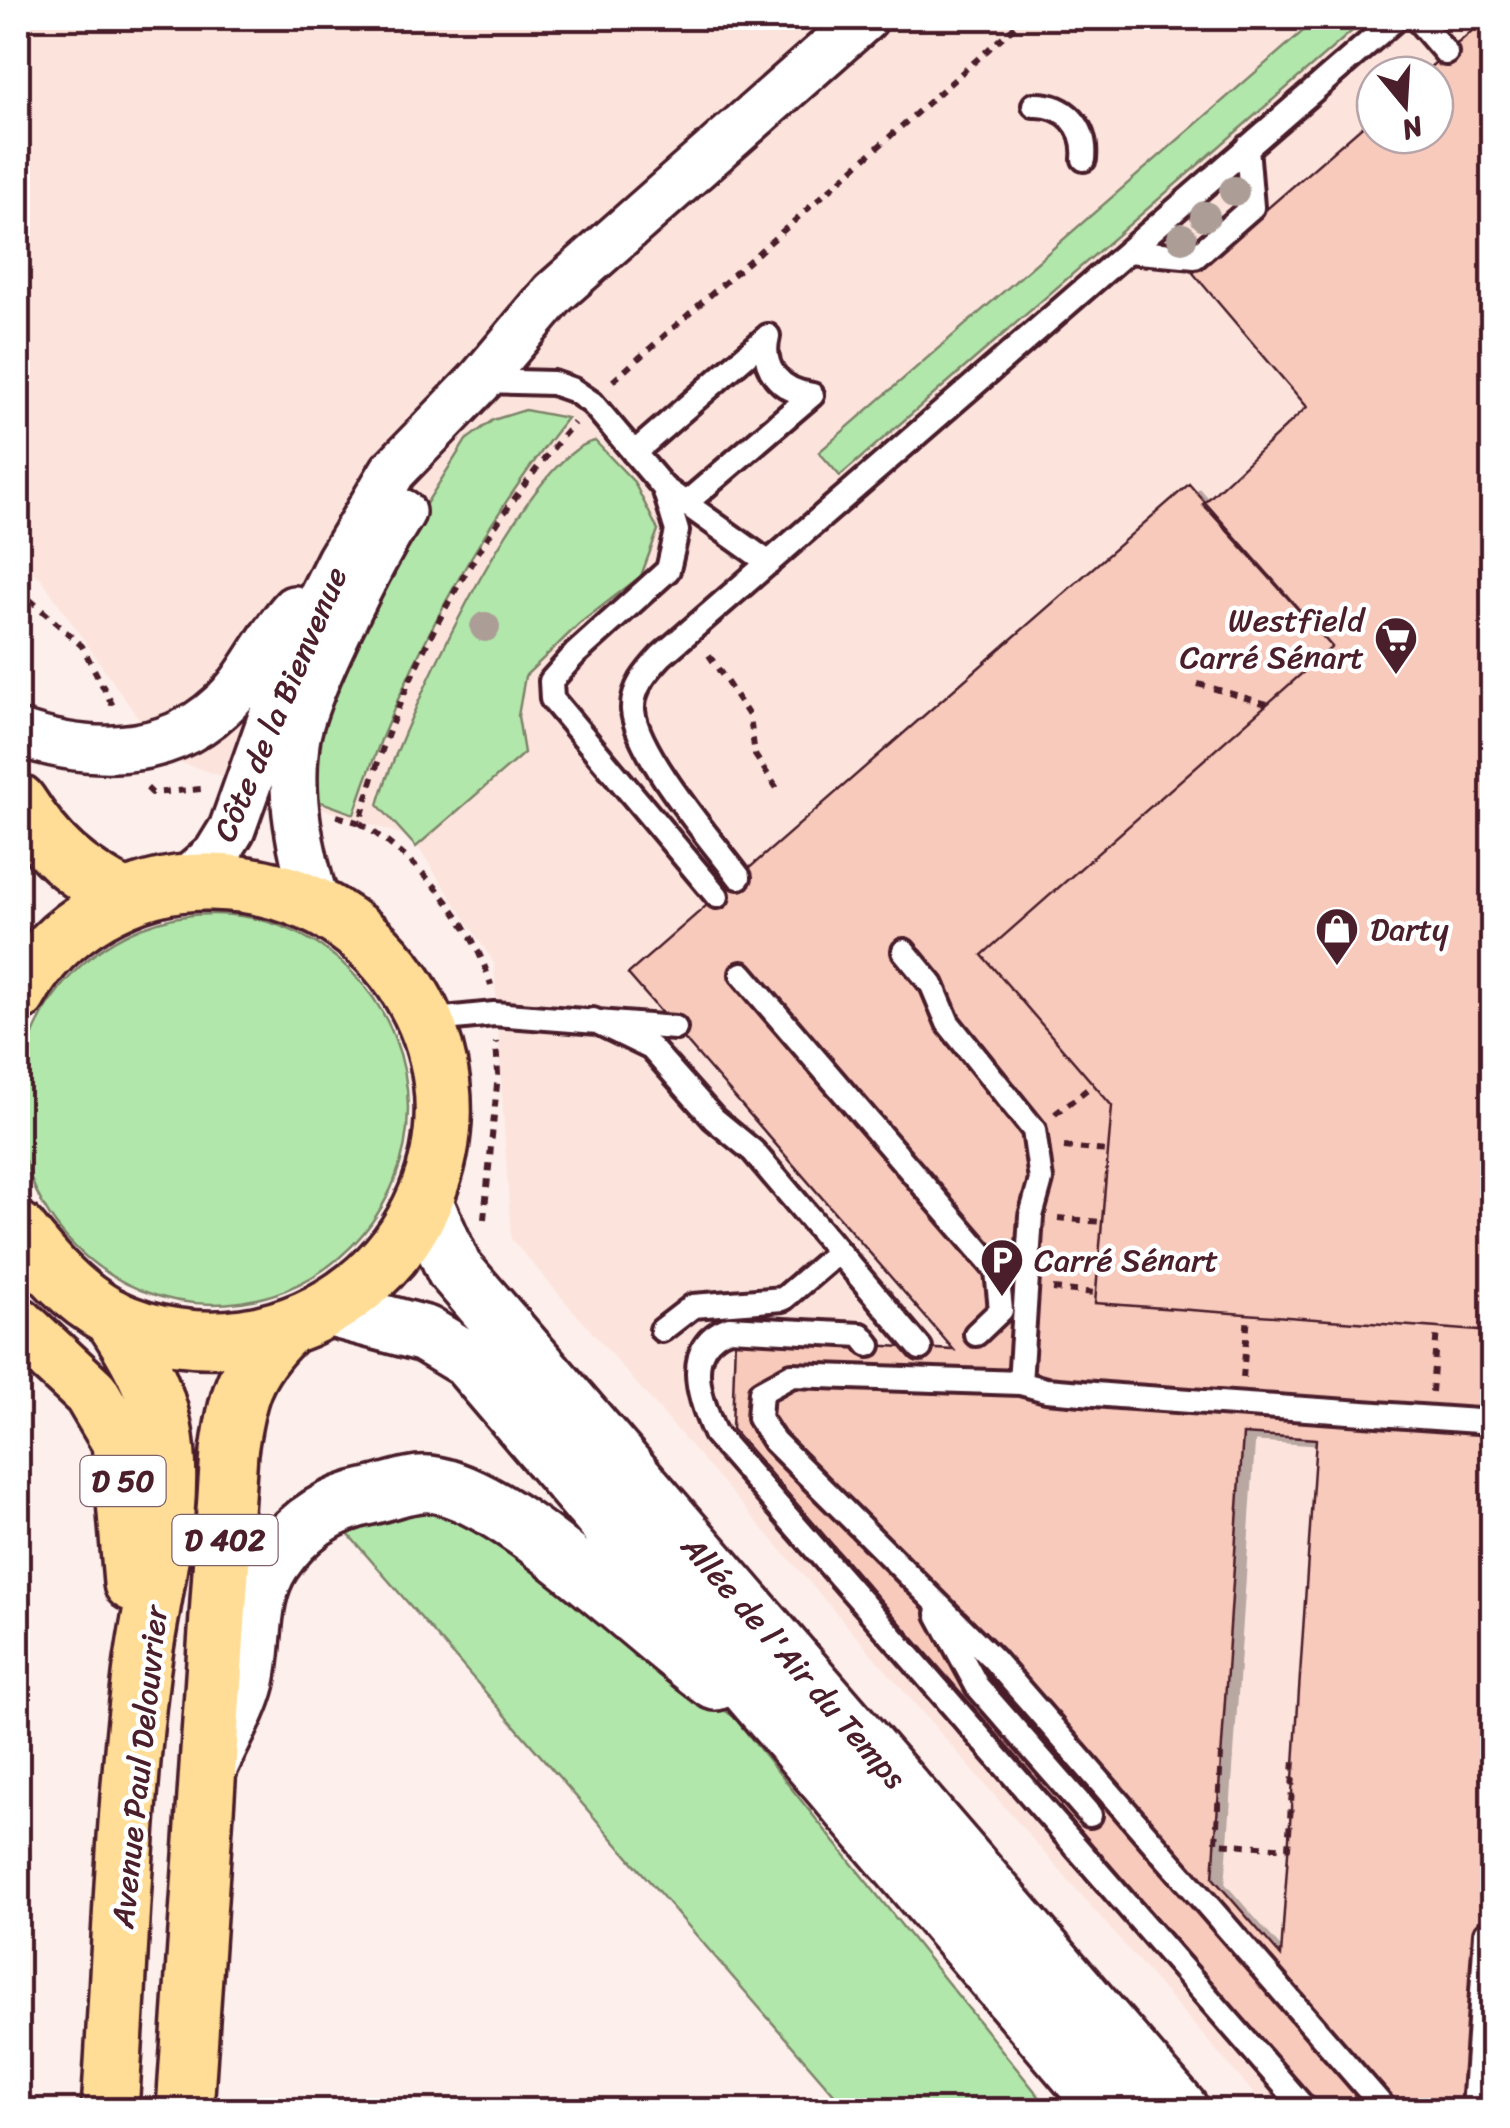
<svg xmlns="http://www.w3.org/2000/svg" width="1510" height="2128" font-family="Sriracha,sans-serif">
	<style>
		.built { fill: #fce4dd; fill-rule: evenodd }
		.green { fill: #b1e7aa; stroke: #7e836a; stroke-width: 2.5 }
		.building { fill: #f8cabc; stroke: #4a1f2b; stroke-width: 2.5; fill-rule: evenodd; filter: url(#shadow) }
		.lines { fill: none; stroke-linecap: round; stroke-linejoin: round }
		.service-casing { stroke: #4a1f2b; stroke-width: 30 }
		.minor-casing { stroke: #4a1f2b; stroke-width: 52 }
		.tertiary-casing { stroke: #4a1f2b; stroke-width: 62 }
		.primary-casing { stroke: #4a1f2b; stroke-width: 62 }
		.path { stroke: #4a1f2b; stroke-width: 6; stroke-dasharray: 8 8; stroke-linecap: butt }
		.service { stroke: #fff; stroke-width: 22 }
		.minor { stroke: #fff; stroke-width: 45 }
		.tertiary { stroke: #fff; stroke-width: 55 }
		.primary { stroke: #ffdd96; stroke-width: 55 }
		.tree { fill: #ac9e96 }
		.labels { text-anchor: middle; stroke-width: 9; stroke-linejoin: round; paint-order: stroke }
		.shield { fill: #fff; stroke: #80626b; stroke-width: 2.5 }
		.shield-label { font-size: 30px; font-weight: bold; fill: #4a1f2b }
		.poi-label { font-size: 32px; fill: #4a1f2b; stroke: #fff; text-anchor: start }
		.street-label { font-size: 32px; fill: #4a1f2b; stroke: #fff }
	</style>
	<defs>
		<filter id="shadow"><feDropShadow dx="11" dy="6" stdDeviation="0" flood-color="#0004"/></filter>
	</defs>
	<rect width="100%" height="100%" fill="#fdefeb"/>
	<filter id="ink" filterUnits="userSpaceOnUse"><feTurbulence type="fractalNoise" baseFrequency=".01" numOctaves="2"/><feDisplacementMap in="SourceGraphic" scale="20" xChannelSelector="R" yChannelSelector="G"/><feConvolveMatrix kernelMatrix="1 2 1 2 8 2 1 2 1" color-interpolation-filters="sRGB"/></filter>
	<g filter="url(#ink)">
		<path class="built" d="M18,18H1492V2110H1268L511,1239L494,963L412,838L166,758L40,577L18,565ZM1375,75H1435V135H1375Z"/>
		<path class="green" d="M1318,18H1367L840,476L819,452Z
			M525,410L567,418C472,539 402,669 354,814L310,798L311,738L384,571L466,440L493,420Z
			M595,441L634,482L658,530L641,576L579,624L525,676L518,716L524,753L416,847L378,805C397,735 526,453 595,441Z
			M18 1109a195 195 0 1 1 390 0a195 195 0 1 1-390 0Z
			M381,1504L473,1516L624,1640L734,1717L1050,2110H848L336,1520Z"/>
		<path class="building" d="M1487,18H1492V1332L1095,1303L1112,1106L982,955L1332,647L1203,504L1307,407L1193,273L1375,115V135H1435V75H1421Z
			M1189,484L1332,647L982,955L1112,1106L1095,1303L1492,1332V2110H1323L732,1429L735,1337L954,1350L628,974ZM1243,1434L1316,1439L1281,1956L1213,1878Z"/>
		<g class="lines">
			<g class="service-casing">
				<path id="service" d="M1416,18L1446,53
					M1034,105C1066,104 1087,127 1084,159
					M1128,251L1195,257L1252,207L1247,147
					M768,336C760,368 780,391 812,395
					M481,381L553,383L573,390L592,403L664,488L769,563
					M634,453L768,336
					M664,488L677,531L668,570L575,654L551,681L552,699L717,896
					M686,503L812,395
					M739,877C712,841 636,753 633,710C632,688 647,671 661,656L1397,18
					M904,951L932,985L948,1023L1034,1130L1041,1180L1031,1216L1020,1383
					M742,974L997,1271L1001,1310L976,1334
					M593,1020L651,1048L714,1119L753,1151L920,1348
					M425,1021L494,1014L675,1028
					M662,1330L693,1306L783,1299L838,1252
					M869,1345L861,1335L729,1328C681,1346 699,1398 715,1434L1306,2110
					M938,1614L977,1686L1090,1815
					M1386,2110L994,1660L774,1441L759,1418L761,1392L792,1375L1020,1383L1046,1390L1119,1396L1492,1422
					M1474,2110L1486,1933"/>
			</g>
			<g class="minor-casing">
				<path id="minor" d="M18,733C85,756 163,760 220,707C251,680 266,639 294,609
					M186,881L216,855L232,829L297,646L340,560L393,471L480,381L554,293L865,18
					M316,903C300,851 289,798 296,743C302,695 374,555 402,512"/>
			</g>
			<g class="tertiary-casing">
				<path id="tertiary" d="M425,1203L454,1269L1180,2110
					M331,1309L425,1334L468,1360L1109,2110
					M210,1765C222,1738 240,1709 247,1681C256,1642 249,1598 272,1563C296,1527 329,1504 370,1496C388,1492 412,1482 430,1484C510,1493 643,1632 716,1682"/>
			</g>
			<g class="primary-casing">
				<path id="primary" d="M18,802C48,849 74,872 124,898
					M18,994C54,926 134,880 210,882C283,883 348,911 394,969C504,1111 419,1310 244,1337C201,1343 151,1337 111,1317C72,1296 45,1264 18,1230
					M18,1325L91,1393L120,1442L132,1583
					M110,2110C120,1966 123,1820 141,1676C150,1601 179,1502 163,1426C155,1386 135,1351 112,1317
					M185,2110L229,1452C237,1397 243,1371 283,1331"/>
			</g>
			<path class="path" d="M613,381L1024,18
				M18,589L82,646L114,708
				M709,655L750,717L755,755L780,793
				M1198,684L1267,704
				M147,788L152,793L202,789
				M337,816L360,823C398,675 475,538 574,423
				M360,823C419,861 470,915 491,985
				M1055,1114L1093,1085
				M1064,1147L1108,1151
				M1058,1218L1102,1222
				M484,1219L498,1074L496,1042
				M1053,1289L1096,1293
				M1243,1378L1248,1314
				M1432,1392L1437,1328
				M1221,1754L1216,1843L1288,1848L1294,1760"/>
			<use href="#service" class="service"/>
			<use href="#minor" class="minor"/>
			<use href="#tertiary" class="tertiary"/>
			<use href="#primary" class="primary"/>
		</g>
		<g class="tree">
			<circle cx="1234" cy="191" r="15"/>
			<circle cx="1205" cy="216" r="15"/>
			<circle cx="1182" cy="238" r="15"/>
			<circle cx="485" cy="627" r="15"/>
		</g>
	</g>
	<defs>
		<g id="supermarket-pin" transform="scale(2.25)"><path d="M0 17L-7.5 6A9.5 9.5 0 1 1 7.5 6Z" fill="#4a1f2b" stroke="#fff"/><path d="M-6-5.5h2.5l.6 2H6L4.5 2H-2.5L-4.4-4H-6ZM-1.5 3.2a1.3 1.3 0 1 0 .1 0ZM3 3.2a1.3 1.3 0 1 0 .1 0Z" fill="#fff"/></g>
		<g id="shop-pin" transform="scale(2.25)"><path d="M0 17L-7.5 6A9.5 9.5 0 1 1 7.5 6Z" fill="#4a1f2b" stroke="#fff"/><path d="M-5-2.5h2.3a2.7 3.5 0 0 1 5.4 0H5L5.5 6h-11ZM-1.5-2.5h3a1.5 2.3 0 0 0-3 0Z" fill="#fff"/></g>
		<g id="parking-pin" transform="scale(2.25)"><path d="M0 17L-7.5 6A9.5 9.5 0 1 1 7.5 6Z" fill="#4a1f2b" stroke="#fff"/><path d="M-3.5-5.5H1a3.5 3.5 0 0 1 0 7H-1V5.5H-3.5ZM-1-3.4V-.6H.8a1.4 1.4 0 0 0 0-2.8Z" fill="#fff"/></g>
	</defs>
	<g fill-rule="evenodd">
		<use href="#supermarket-pin" x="1396" y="638"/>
		<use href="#shop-pin" x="1337" y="929"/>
		<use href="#parking-pin" x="1002" y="1260"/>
	</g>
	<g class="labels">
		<g class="shield">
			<rect x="80.5" y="1456" width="85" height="50" rx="8"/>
			<rect x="172.5" y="1515" width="105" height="50" rx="8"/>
		</g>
		<g class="shield-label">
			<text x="123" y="1491">D 50</text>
			<text x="225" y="1550">D 402</text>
		</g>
		<g class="poi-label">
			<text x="1364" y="631" text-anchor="end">Westfield<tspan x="1364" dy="37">Carré Sénart</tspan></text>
			<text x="1370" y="940">Darty</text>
			<text x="1034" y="1271">Carré Sénart</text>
		</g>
		<g class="street-label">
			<text transform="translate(280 704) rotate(-67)" y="11">Côte de la Bienvenue</text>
			<text transform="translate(794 1662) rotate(49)" y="11">Allée de l'Air du Temps</text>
			<text transform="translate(139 1767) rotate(-84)" y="11">Avenue Paul Delouvrier</text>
		</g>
	</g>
	<rect width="1510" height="2128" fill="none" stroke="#fff" stroke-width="60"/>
	<rect x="30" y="30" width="1450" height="2068" fill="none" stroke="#4a1f2b" stroke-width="4" filter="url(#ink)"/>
	<g transform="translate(1405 105) rotate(162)"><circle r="48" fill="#ffffff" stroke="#b7a5aa" stroke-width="2.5"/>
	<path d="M0-8L18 38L0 25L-18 38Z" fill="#4a1f2b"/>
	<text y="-15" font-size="28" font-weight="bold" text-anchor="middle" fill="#4a1f2b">N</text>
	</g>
</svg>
